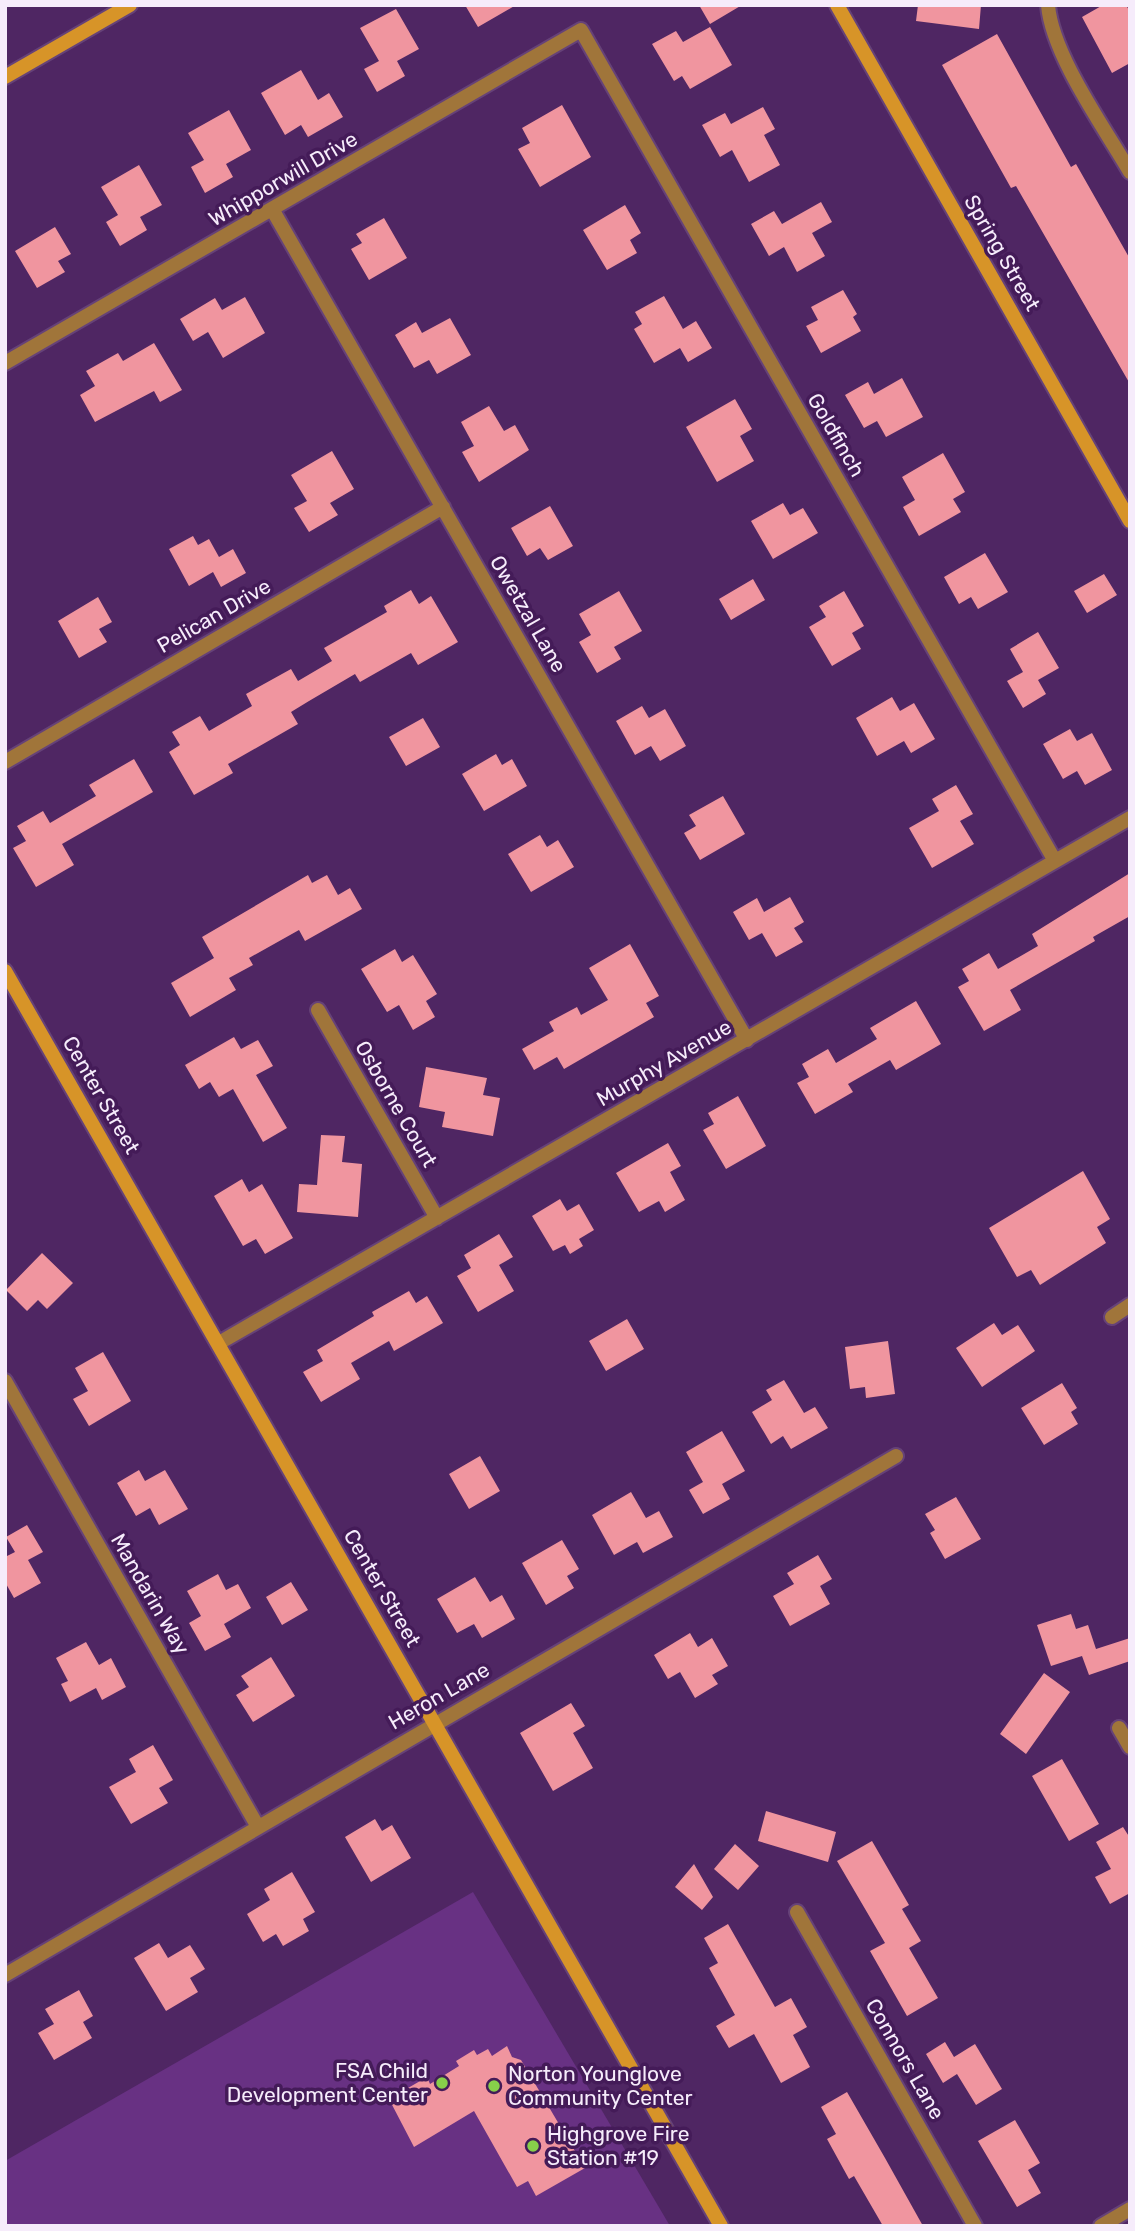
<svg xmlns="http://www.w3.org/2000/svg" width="1135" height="2231" font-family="Rubik,sans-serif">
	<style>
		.green { fill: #683183 }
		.building { fill: #f0959f }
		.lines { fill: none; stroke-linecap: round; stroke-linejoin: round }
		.street-casing { stroke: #664278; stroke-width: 18 }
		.secondary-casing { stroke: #664278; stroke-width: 18 }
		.street { stroke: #a0753a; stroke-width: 14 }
		.secondary { stroke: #d79428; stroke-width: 14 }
		.poi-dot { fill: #87cf4a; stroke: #441b58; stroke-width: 2.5 }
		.labels { text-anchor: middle; stroke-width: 7; stroke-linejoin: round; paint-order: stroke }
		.street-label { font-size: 21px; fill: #f6ecfb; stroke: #441b58 }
		.poi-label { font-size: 21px; fill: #f6ecfb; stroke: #441b58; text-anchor: start }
	</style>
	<rect width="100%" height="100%" fill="#4f2663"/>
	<path class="green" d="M473,1892L670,2226H5V2161Z"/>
	<path class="building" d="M465,5H516L478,27Z
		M699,5H742L710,24Z
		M918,5H981L979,29L916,21Z
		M1103,5H1126L1130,12V63L1112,73L1082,17Z
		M396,9L419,49L397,61L405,76L377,92L364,69L379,61L360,28Z
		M710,27L732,65L690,89L682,76L674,81L652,44L676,31L683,42Z
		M997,34L1071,167L1076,164L1130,259V384L1016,186L1011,188L942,65Z
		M301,70L318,100L329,93L343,117L308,137L301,125L285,135L261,93Z
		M562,105L591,157L540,187L518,149L530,143L522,128Z
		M763,107L775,129L764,135L780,165L749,182L732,150L720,157L702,125L725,113L731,124Z
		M229,110L251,150L226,164L233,177L205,193L191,167L204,160L188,133Z
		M139,165L162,205L140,217L147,230L120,246L106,222L118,215L101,187Z
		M821,202L832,222L812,233L825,256L797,272L784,247L769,256L751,224L774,211L782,224Z
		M625,205L641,233L630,240L637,253L607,270L583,230Z
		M384,218L407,258L369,280L351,249L362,243L356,234Z
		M55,227L71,254L58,261L65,272L37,288L15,251Z
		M843,290L857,314L853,317L861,331L821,353L806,326L818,320L811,307Z
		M664,296L683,329L696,321L712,348L688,362L680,348L654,363L634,329L642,324L635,312Z
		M245,297L265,333L223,358L208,332L193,341L180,319L215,298L222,310Z
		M450,318L471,355L437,374L429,360L414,368L395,335L416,322L422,333Z
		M154,343L182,390L160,402L154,391L95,422L80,395L95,386L86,371L118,353L123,361Z
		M902,378L923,417L886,437L877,421L864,428L845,395L868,382L874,394Z
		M735,399L752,429L740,436L754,461L717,482L686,427Z
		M489,406L504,431L515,425L529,450L479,482L462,452L474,446L461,422Z
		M332,451L354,489L330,503L338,515L309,532L294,508L307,501L291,475Z
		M943,453L965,492L953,499L961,512L919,536L903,507L915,500L902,477Z
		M783,503L790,515L803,508L818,533L773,559L751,521Z
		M550,506L573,546L548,560L540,548L527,556L511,528Z
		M193,536L198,545L209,539L219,557L233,549L246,573L221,587L213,572L189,586L169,549Z
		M985,553L1008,592L978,609L971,597L959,604L944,577Z
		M1104,574L1117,595L1087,613L1074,591Z
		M753,579L765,600L731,620L719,599Z
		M411,590L419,604L431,596L458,642L418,665L411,653L360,682L355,674L309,701L291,712L298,724L228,764L233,773L194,795L169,752L180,745L172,732L200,716L209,731L252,706L246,694L291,669L298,681L332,661L324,648L387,612L384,606Z
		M619,591L642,631L614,647L621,659L597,673L579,642L591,635L579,614Z
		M844,591L864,626L852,633L861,649L832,666L809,627L826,617L819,606Z
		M98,597L112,622L99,629L107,642L79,658L58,621Z
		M1038,632L1059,668L1038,680L1046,694L1023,708L1007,681L1023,672L1010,649Z
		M892,697L900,711L914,703L935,739L911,753L904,741L877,756L856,718Z
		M642,706L649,718L665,709L686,746L660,761L651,746L635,755L616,721Z
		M423,718L440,747L406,766L389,737Z
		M1070,729L1077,741L1092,733L1112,770L1085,785L1077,771L1063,779L1043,744Z
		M496,754L502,765L512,759L527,786L484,811L462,774Z
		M134,759L153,792L62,844L74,865L36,887L13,848L26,841L17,826L43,811L50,823L96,796L89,785Z
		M956,785L973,814L960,821L974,844L932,868L909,828L939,811L932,799Z
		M723,796L745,834L700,860L684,833L696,826L689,815Z
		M540,835L547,847L558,840L574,867L531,892L508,854Z
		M1130,873V916L1093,937L1095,941L1010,990L1021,1010L984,1031L958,987L969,981L962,969L989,953L998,969L1038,946L1032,934Z
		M308,875L312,883L327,875L338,895L350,888L362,909L305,941L299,930L249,958L253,965L229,978L236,990L190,1017L171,983L214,958L202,937Z
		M790,897L804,922L794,928L803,942L776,957L762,933L749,940L733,912L757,898L764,912Z
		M630,944L659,996L646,1003L654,1017L564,1069L557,1057L534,1070L522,1049L554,1031L549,1022L577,1007L581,1015L608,1000L589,968Z
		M395,949L402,962L413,955L437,994L426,1001L435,1017L413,1030L399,1005L387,1012L361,969Z
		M916,1001L941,1044L896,1070L890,1060L848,1084L853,1092L815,1114L797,1083L809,1077L802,1064L828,1049L836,1063L877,1039L870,1028Z
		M234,1037L241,1049L258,1040L273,1066L256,1075L287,1128L263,1142L233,1089L219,1097L210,1082L199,1089L185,1065Z
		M426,1067L487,1078L483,1095L500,1098L493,1136L442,1127L445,1112L419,1107Z
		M738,1096L766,1146L726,1169L703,1130L714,1124L708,1113Z
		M321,1135L345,1136L342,1162L362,1164L358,1217L297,1212L299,1184L317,1185Z
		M668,1143L681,1166L670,1172L685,1200L665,1212L659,1201L639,1212L616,1173Z
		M1083,1171L1110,1219L1097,1227L1106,1243L1040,1285L1031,1270L1017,1277L989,1228Z
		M242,1179L249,1192L262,1184L293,1238L265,1254L256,1239L243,1246L214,1196Z
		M560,1199L567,1211L579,1204L594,1230L579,1239L583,1246L570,1254L565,1245L553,1251L532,1216Z
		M499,1234L513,1257L499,1265L514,1291L478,1312L457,1276L471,1268L464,1255Z
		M42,1253L73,1283L47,1309L38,1300L27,1311L6,1290Z
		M409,1291L416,1303L427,1296L443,1323L394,1351L389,1341L351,1363L360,1379L321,1402L303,1372L323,1361L317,1350L374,1316L372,1312Z
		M627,1319L644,1349L606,1371L589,1341Z
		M994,1323L1002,1335L1018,1325L1035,1351L982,1387L956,1348Z
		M888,1341L895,1394L866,1398L865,1387L850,1389L845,1347Z
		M103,1352L131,1401L89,1426L73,1399L88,1391L75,1368Z
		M784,1380L804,1413L815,1407L828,1428L791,1449L783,1436L771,1444L752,1412L772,1400L766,1390Z
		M1062,1383L1077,1408L1071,1412L1078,1424L1044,1445L1021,1408Z
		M722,1431L745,1471L722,1484L730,1499L703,1514L689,1490L703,1482L686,1452Z
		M480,1456L500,1491L469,1509L449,1474Z
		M139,1470L145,1481L165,1470L188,1509L159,1525L150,1508L136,1516L117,1483Z
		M631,1492L646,1518L659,1511L673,1537L643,1553L637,1542L614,1555L592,1515Z
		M956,1497L981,1539L945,1559L930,1533L935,1530L925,1514Z
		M27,1525L43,1552L28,1560L41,1583L14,1598L5,1582V1557L15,1552L6,1537Z
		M562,1540L579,1569L567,1576L574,1588L546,1605L522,1563Z
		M818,1555L832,1579L820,1586L830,1604L790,1626L773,1596L794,1584L787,1573Z
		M218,1574L226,1590L238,1584L251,1608L224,1624L231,1637L205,1651L189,1623L201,1616L187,1591Z
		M475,1577L490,1602L502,1595L515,1619L482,1638L474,1624L457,1633L437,1599Z
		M291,1582L308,1610L282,1625L266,1597Z
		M1071,1614L1076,1629L1088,1625L1096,1649L1130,1638V1661L1089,1675L1082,1656L1051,1666L1037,1625Z
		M690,1633L698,1647L712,1638L728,1666L712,1675L718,1684L695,1698L680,1672L668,1679L654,1655Z
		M86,1642L99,1665L111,1658L126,1687L102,1700L96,1688L70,1702L61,1684L68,1681L56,1658Z
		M271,1657L295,1696L253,1722L236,1695L249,1687L241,1676Z
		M1044,1673L1070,1692L1026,1754L1000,1734Z
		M571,1703L585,1726L573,1733L593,1768L553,1791L520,1733Z
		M153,1745L173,1780L159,1788L168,1803L131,1824L109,1787L136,1772L129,1759Z
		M1062,1759L1099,1824L1069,1841L1032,1776Z
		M766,1811L836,1832L828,1862L758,1841Z
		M375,1819L382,1831L392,1825L411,1858L371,1882L345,1837Z
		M1123,1827L1130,1838V1893L1110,1904L1095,1877L1111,1869L1096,1842Z
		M872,1841L909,1905L902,1909L921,1941L909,1948L938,1998L907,2016L870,1951L885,1943L837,1861Z
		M735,1844L759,1866L738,1890L714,1869Z
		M694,1864L713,1897L702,1910L675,1887Z
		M292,1872L315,1912L303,1919L309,1931L283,1946L276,1934L263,1942L247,1914L270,1900L264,1889Z
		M728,1924L775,2007L791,1998L807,2027L793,2035L810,2067L781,2083L754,2034L729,2048L716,2026L735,2015L709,1968L718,1963L704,1938Z
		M159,1943L168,1958L190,1945L205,1969L190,1978L198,1992L166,2011L134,1958Z
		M79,1990L93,2016L83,2022L92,2038L54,2060L38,2033L54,2024L45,2009Z
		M945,2042L954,2057L975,2044L1002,2089L976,2105L957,2074L943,2083L926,2054Z
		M507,2046L512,2057L521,2060L585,2168L536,2196L528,2181L517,2187L474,2111L414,2147L389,2099L427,2077L430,2084L459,2066L456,2061L474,2050L477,2055L488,2049L492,2056Z
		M847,2092L885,2158L923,2226H883L854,2176L849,2179L827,2139L836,2134L821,2107Z
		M1015,2120L1040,2163L1028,2170L1041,2193L1017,2207L978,2141Z"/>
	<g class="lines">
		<g class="street-casing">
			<path id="street" d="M1048,5C1052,55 1104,127 1130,172
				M272,209L747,1040
				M5,363L581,30L1055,861
				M5,762L443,507
				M318,1010L437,1218
				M1112,1317L1130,1305
				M219,1343L1130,818
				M5,1381L258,1827
				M1119,1728L1130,1747
				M797,1912L975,2226
				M5,1975L896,1456
				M1101,2226L1130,2209"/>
		</g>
		<g class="secondary-casing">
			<path id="secondary" d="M837,5L1130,521
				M5,77L130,5
				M5,971L721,2226"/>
		</g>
		<use href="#street" class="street"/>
		<use href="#secondary" class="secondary"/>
	</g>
	<g class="poi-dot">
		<circle cx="442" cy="2083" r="7"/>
		<circle cx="494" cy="2086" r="7"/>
		<circle cx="533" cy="2146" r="7"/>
	</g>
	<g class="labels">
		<g class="street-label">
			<text transform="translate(283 179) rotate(-30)" y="7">Whipporwill Drive</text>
			<text transform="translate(1002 253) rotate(60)" y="7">Spring Street</text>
			<text transform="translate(836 435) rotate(60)" y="7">Goldfinch</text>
			<text transform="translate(528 614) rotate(60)" y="7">Owetzal Lane</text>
			<text transform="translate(214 616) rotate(-30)" y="7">Pelican Drive</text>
			<text transform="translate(664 1063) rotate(-30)" y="7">Murphy Avenue</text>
			<text transform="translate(101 1095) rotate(60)" y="7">Center Street</text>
			<text transform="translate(396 1104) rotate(60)" y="7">Osborne Court</text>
			<text transform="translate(382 1588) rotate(60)" y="7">Center Street</text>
			<text transform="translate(150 1594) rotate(60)" y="7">Mandarin Way</text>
			<text transform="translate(439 1696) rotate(-30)" y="7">Heron Lane</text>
			<text transform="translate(905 2059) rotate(60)" y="7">Connors Lane</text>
		</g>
		<g class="poi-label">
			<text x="428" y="2078" text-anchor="end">FSA Child<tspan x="428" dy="24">Development Center</tspan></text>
			<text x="508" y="2081">Norton Younglove<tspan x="508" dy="24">Community Center</tspan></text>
			<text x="547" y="2141">Highgrove Fire<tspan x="547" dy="24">Station #19</tspan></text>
		</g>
	</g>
	<rect width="1135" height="2231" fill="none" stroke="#f6ecfb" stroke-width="14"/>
</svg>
